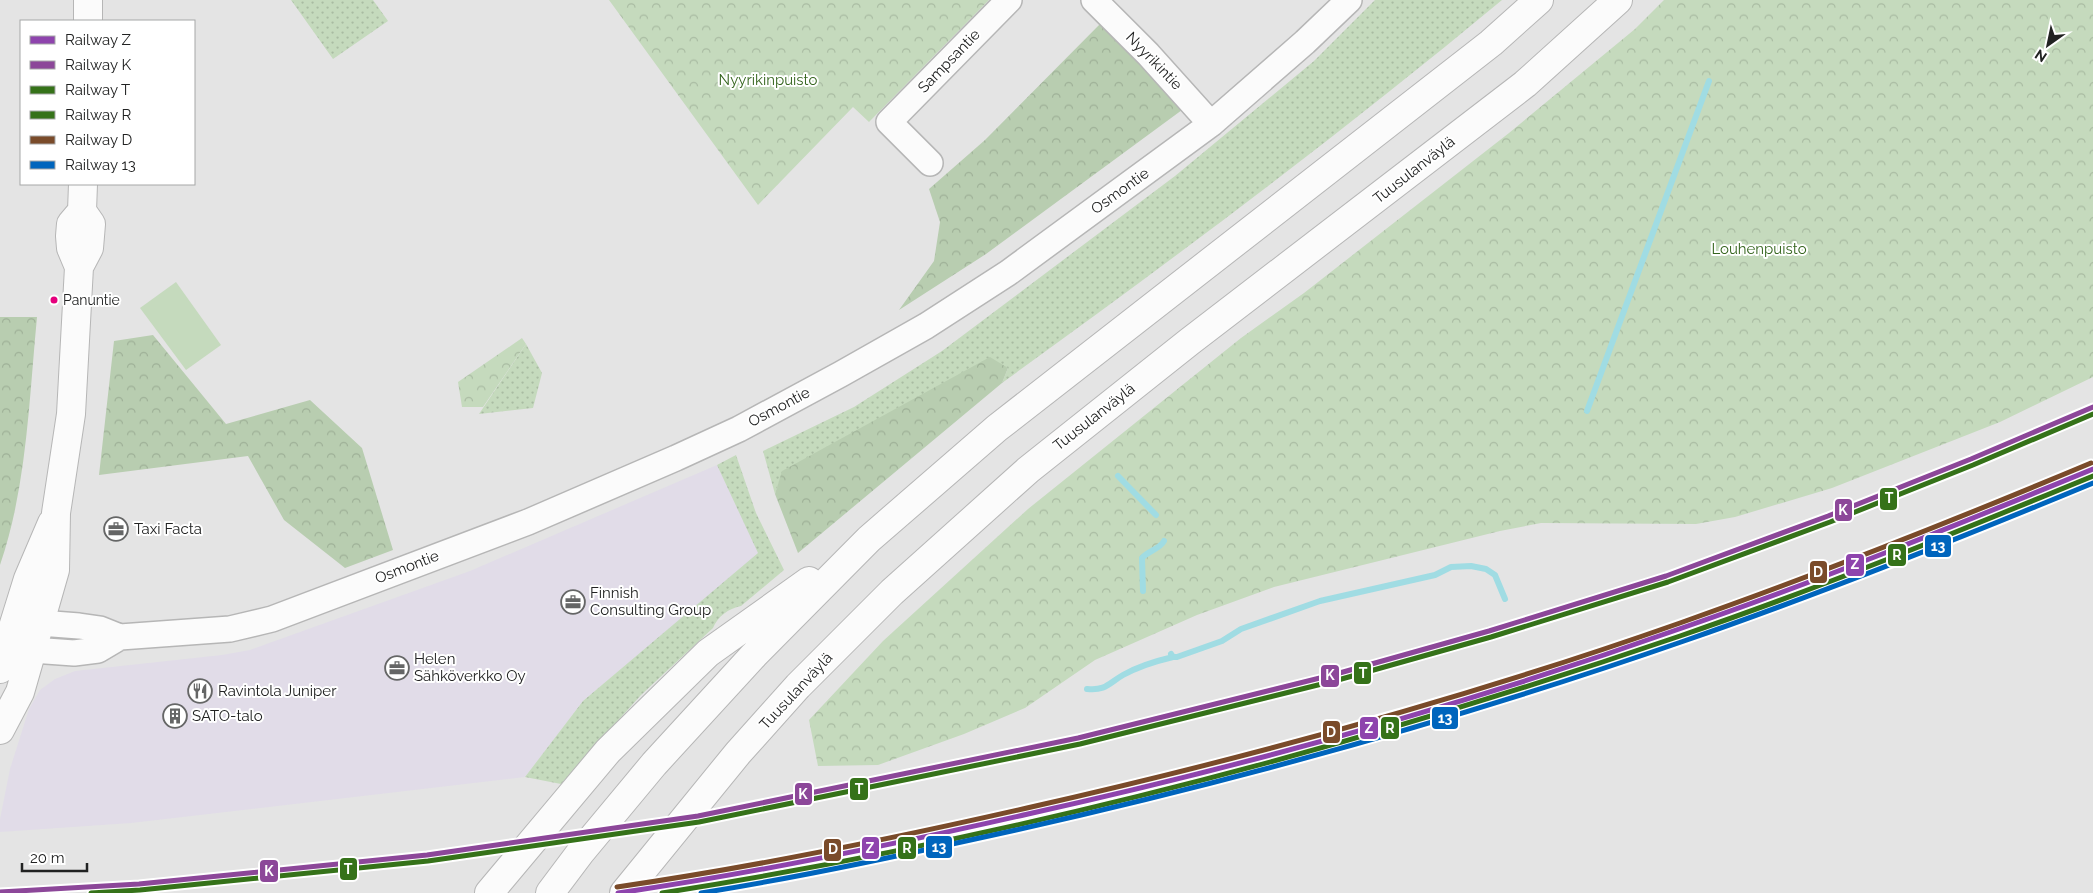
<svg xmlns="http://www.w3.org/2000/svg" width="2093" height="893" font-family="Raleway,sans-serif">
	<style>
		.commercial { fill: #e1dce8 }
		.grass { fill: url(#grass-dots) }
		.forest { fill: url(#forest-crowns) }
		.park { fill: url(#park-crowns) }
		.pitch { fill: #c5dabd }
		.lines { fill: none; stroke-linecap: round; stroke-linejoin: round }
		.stream { stroke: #a0dce3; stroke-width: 6 }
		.minor-casing { stroke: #b6b6b6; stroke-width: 28 }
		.major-casing { stroke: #b6b6b6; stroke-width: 30 }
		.highway-casing { stroke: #b6b6b6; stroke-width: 30 }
		.minor { stroke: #fbfbfb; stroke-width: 25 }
		.major { stroke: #fbfbfb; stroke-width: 28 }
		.highway { stroke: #fbfbfb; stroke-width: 28 }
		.rail-1-casing { stroke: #fff; stroke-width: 9 }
		.rail-2-casing { stroke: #fff; stroke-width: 9 }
		.rail-3-casing { stroke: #fff; stroke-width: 9 }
		.rail-4-casing { stroke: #fff; stroke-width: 9 }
		.rail-5-casing { stroke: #fff; stroke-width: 9 }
		.rail-6-casing { stroke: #fff; stroke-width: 9 }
		.rail-1 { stroke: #8e44ad; stroke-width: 5 }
		.rail-2 { stroke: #8c4799; stroke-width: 5 }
		.rail-3 { stroke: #357219; stroke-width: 5 }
		.rail-4 { stroke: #357219; stroke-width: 5 }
		.rail-5 { stroke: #7a4b2a; stroke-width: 5 }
		.rail-6 { stroke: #0065bd; stroke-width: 5 }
		.bus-dot { fill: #e5007d; stroke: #fff; stroke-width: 2 }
		.labels { text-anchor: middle; stroke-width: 4; stroke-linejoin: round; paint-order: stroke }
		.bus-label { font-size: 14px; fill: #212222; stroke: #fff; text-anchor: start }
		.street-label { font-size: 15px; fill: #212222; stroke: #fff }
		.park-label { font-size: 15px; fill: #35651e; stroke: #fff }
		.poi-label { font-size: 15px; fill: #212222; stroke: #fff; text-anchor: start }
		.line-badge { stroke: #fff; stroke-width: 2 }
		.badge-label { font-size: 14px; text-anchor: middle; font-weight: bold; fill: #fff }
	</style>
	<defs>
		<pattern id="grass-dots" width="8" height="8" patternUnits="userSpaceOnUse" patternTransform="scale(1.25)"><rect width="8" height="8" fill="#c5dabd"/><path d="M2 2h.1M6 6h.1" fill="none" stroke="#a9bba2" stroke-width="1.8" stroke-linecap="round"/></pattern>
		<pattern id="forest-crowns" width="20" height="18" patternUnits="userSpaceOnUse" patternTransform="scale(1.25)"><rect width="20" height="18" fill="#b8cdb0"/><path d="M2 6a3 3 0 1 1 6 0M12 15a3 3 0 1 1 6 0" fill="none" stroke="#9eb097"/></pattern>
		<pattern id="park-crowns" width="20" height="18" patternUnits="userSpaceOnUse" patternTransform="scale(1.25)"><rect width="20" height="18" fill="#c5dabd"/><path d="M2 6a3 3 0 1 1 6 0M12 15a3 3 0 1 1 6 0" fill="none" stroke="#a9bba2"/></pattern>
	</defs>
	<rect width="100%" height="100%" fill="#e4e4e4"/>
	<path class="commercial" d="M717,465L759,553L583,701L525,777L131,823L0,832V819L10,769L29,709L40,690L55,679L75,671L222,655L250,650L470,571Z"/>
	<path class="grass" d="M291,0H373L388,21L333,59Z
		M1375,0H1502C1341,134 1172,260 1002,383L1008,368L783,471L775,494L763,451L854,407L942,351L1175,176L1314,61Z
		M526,344L542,373L533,408L479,414Z
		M736,455L756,513L784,570L741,606C728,609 718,616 713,628L641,695L561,784L525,777L583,701L758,553L717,465Z"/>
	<path class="forest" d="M1102,22L1182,110L986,254L899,310L934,261L940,222L929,189L985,140Z
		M0,317H37C29,400 27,486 0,565Z
		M153,335L226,424L310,400L362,448L393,550L345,568L284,520L248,456L99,475L114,341Z
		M990,357L1008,368L1002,383L798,553L775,494L782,471Z"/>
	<path class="park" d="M609,0H989L869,122L853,107L758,205Z
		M1664,0H2093V377L2000,422L1832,488L1735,517L1696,524L1541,523L1500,531L1274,587L1197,615L1095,660L1025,708L964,734L878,765L818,766L809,720L883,641L1028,509L1241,338L1304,293L1509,133L1635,29Z
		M522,338L526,344L483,407H462L458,382Z"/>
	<path class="pitch" d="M176,282L221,345L186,370L140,308Z"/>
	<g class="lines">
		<path class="stream" d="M1587,411L1709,81
			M1118,476L1156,515
			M1143,591L1142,558C1148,551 1160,549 1164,541
			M1171,654L1173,657H1177L1222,641L1241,629L1320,601L1435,575L1451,567L1471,566L1486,569L1495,575L1505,599
			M1087,689C1106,691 1109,683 1123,675C1139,666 1156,661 1173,657"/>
		<g class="minor-casing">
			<path id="minor" d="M1094,0L1148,54L1211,124
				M930,163L889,122L1009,0
				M21,628L40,623L79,626L100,629L120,637
				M18,637L32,650L74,653L98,650L120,637L230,629L272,619L528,522L676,458L739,429L841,374L926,326L1008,273L1211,124L1305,42L1349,0"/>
		</g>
		<g class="major-casing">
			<path id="major" d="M88,21V0
				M79,267L71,248L70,236L71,224L82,211L83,184
				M0,669L28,579L52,523
				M0,730L20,692L55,570L56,513L71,414L79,267L89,248L91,224L82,211"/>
		</g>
		<g class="highway-casing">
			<path id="highway" d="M489,893L608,751L708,653L809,581
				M550,893L580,853L654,764L754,655L869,539L997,428L1491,43L1539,0
				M624,893L738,753L798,686L892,592L1028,470L1189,342L1525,84L1618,0"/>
		</g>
		<use href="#minor" class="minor"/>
		<use href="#major" class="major"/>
		<use href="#highway" class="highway"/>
		<g class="rail-1-casing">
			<path id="rail-1" d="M618,893C756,873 892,845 1028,814C1249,765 1468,704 1682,628C1821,580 1957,525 2093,469"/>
		</g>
		<g class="rail-2-casing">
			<path id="rail-2" d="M0,892L139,884L427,855L698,816L1078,738L1336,674L1489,631L1666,576L1828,516L1971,459L2093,407"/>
		</g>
		<g class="rail-3-casing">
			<path id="rail-3" d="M91,893L140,890L428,861L699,822L1080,744L1338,680L1491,637L1668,582L1830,522L1973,465L2093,414"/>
		</g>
		<g class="rail-4-casing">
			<path id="rail-4" d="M662,893C1006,839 1350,749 1680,636C1820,588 1957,532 2093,476"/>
		</g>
		<g class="rail-5-casing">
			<path id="rail-5" d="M617,887C755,867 891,839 1027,808C1248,758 1467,698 1680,623C1819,574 1955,520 2091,463"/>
		</g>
		<g class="rail-6-casing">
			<path id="rail-6" d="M701,893C807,876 912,853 1016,830C1242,779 1466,717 1684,641C1822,593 1958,539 2093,483"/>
		</g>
		<use href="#rail-1" class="rail-1"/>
		<use href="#rail-2" class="rail-2"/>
		<use href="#rail-3" class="rail-3"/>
		<use href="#rail-4" class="rail-4"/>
		<use href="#rail-5" class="rail-5"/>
		<use href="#rail-6" class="rail-6"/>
	</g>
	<defs>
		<g id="office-ring" transform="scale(1.25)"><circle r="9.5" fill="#fff" stroke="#656666" stroke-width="1.5"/><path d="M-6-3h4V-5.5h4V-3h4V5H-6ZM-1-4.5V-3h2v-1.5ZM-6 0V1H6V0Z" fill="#656666"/></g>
		<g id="restaurant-ring" transform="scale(1.25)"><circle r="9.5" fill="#fff" stroke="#656666" stroke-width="1.5"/><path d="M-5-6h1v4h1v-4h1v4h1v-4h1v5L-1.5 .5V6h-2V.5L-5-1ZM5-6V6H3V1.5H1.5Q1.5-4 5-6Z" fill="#656666"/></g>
		<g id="building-ring" transform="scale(1.25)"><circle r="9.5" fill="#fff" stroke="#656666" stroke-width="1.5"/><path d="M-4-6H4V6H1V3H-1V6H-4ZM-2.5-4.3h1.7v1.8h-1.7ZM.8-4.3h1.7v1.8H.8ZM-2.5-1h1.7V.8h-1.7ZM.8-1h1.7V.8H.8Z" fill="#656666"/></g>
	</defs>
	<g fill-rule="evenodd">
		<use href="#office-ring" x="116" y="529"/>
		<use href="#office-ring" x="573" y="602"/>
		<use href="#office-ring" x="397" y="668"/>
		<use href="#restaurant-ring" x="200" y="691"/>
		<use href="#building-ring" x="175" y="716"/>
	</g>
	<circle class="bus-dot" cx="54" cy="300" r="4.5"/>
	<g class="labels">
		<g class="bus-label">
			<text x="63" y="305">Panuntie</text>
		</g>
		<g class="street-label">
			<text transform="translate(949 61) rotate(-46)" y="5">Sampsantie</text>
			<text transform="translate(1154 61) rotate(46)" y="5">Nyyrikintie</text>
			<text transform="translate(1414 170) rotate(-38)" y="5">Tuusulanväylä</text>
			<text transform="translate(1120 191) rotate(-36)" y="5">Osmontie</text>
			<text transform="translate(779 407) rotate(-28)" y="5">Osmontie</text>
			<text transform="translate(1094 417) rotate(-38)" y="5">Tuusulanväylä</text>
			<text transform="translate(407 567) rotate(-21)" y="5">Osmontie</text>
			<text transform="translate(796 691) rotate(-47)" y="5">Tuusulanväylä</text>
		</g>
		<g class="park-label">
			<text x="768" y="85">Nyyrikinpuisto</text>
			<text x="1759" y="254">Louhenpuisto</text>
		</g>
		<g class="poi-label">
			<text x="134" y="534">Taxi Facta</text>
			<text x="590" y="598">Finnish<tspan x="590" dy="17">Consulting Group</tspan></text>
			<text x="414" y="664">Helen<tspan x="414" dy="17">Sähköverkko Oy</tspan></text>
			<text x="218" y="696">Ravintola Juniper</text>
			<text x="192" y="721">SATO-talo</text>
		</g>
	</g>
	<g class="line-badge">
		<rect x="1879" y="487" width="19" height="24" rx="5" fill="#357219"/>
		<rect x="1834" y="498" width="19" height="24" rx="5" fill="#8c4799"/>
		<rect x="1924" y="534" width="28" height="24" rx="5" fill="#0065bd"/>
		<rect x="1887" y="543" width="20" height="24" rx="5" fill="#357219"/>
		<rect x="1845" y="553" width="20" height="24" rx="5" fill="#8e44ad"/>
		<rect x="1809" y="560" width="19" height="24" rx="5" fill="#7a4b2a"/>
		<rect x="1353" y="661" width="19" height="24" rx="5" fill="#357219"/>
		<rect x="1320" y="664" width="20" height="24" rx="5" fill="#8c4799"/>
		<rect x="1431" y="706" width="28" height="24" rx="5" fill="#0065bd"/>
		<rect x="1380" y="716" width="20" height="24" rx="5" fill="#357219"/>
		<rect x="1359" y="716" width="20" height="24" rx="5" fill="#8e44ad"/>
		<rect x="1322" y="720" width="19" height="24" rx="5" fill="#7a4b2a"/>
		<rect x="849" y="777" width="20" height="24" rx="5" fill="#357219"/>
		<rect x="794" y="782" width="19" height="24" rx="5" fill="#8c4799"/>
		<rect x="925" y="835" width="28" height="24" rx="5" fill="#0065bd"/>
		<rect x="861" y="836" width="19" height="24" rx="5" fill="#8e44ad"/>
		<rect x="897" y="836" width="20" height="24" rx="5" fill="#357219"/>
		<rect x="823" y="838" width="19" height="24" rx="5" fill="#7a4b2a"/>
		<rect x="339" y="857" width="19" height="24" rx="5" fill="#357219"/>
		<rect x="259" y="859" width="20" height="24" rx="5" fill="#8c4799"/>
	</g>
	<g class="badge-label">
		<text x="1889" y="503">T</text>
		<text x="1843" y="515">K</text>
		<text x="1938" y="551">13</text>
		<text x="1897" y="560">R</text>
		<text x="1855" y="569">Z</text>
		<text x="1818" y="577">D</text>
		<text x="1363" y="678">T</text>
		<text x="1330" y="680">K</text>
		<text x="1445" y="723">13</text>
		<text x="1390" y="733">R</text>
		<text x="1369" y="733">Z</text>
		<text x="1331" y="737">D</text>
		<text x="859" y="794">T</text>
		<text x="803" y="799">K</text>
		<text x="939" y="852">13</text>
		<text x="870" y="853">Z</text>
		<text x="907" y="853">R</text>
		<text x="833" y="854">D</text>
		<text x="348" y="874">T</text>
		<text x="269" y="876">K</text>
	</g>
	<rect x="20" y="20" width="175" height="165" fill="#ffffff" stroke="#a6a7a7"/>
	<rect x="30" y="36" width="25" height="8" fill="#8e44ad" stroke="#a6a7a7"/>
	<text x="65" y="45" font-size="15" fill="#212222">Railway Z</text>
	<rect x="30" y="61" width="25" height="8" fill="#8c4799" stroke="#a6a7a7"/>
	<text x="65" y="70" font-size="15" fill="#212222">Railway K</text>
	<rect x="30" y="86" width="25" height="8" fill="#357219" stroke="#a6a7a7"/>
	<text x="65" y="95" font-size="15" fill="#212222">Railway T</text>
	<rect x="30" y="111" width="25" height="8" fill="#357219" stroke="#a6a7a7"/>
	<text x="65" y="120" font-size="15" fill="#212222">Railway R</text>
	<rect x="30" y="136" width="25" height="8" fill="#7a4b2a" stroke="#a6a7a7"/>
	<text x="65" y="145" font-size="15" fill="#212222">Railway D</text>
	<rect x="30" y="161" width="25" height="8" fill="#0065bd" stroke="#a6a7a7"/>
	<text x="65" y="170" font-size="15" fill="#212222">Railway 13</text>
	<g transform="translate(2048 45) rotate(213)" stroke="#ffffff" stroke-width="4" paint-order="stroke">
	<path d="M0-4L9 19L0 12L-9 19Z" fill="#212222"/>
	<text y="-8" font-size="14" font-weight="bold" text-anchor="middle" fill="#212222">N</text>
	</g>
	<path d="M22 863v8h65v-8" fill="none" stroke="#212222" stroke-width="2.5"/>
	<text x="30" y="863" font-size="15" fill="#212222" stroke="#ffffff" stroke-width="4" paint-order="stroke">20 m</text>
</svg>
